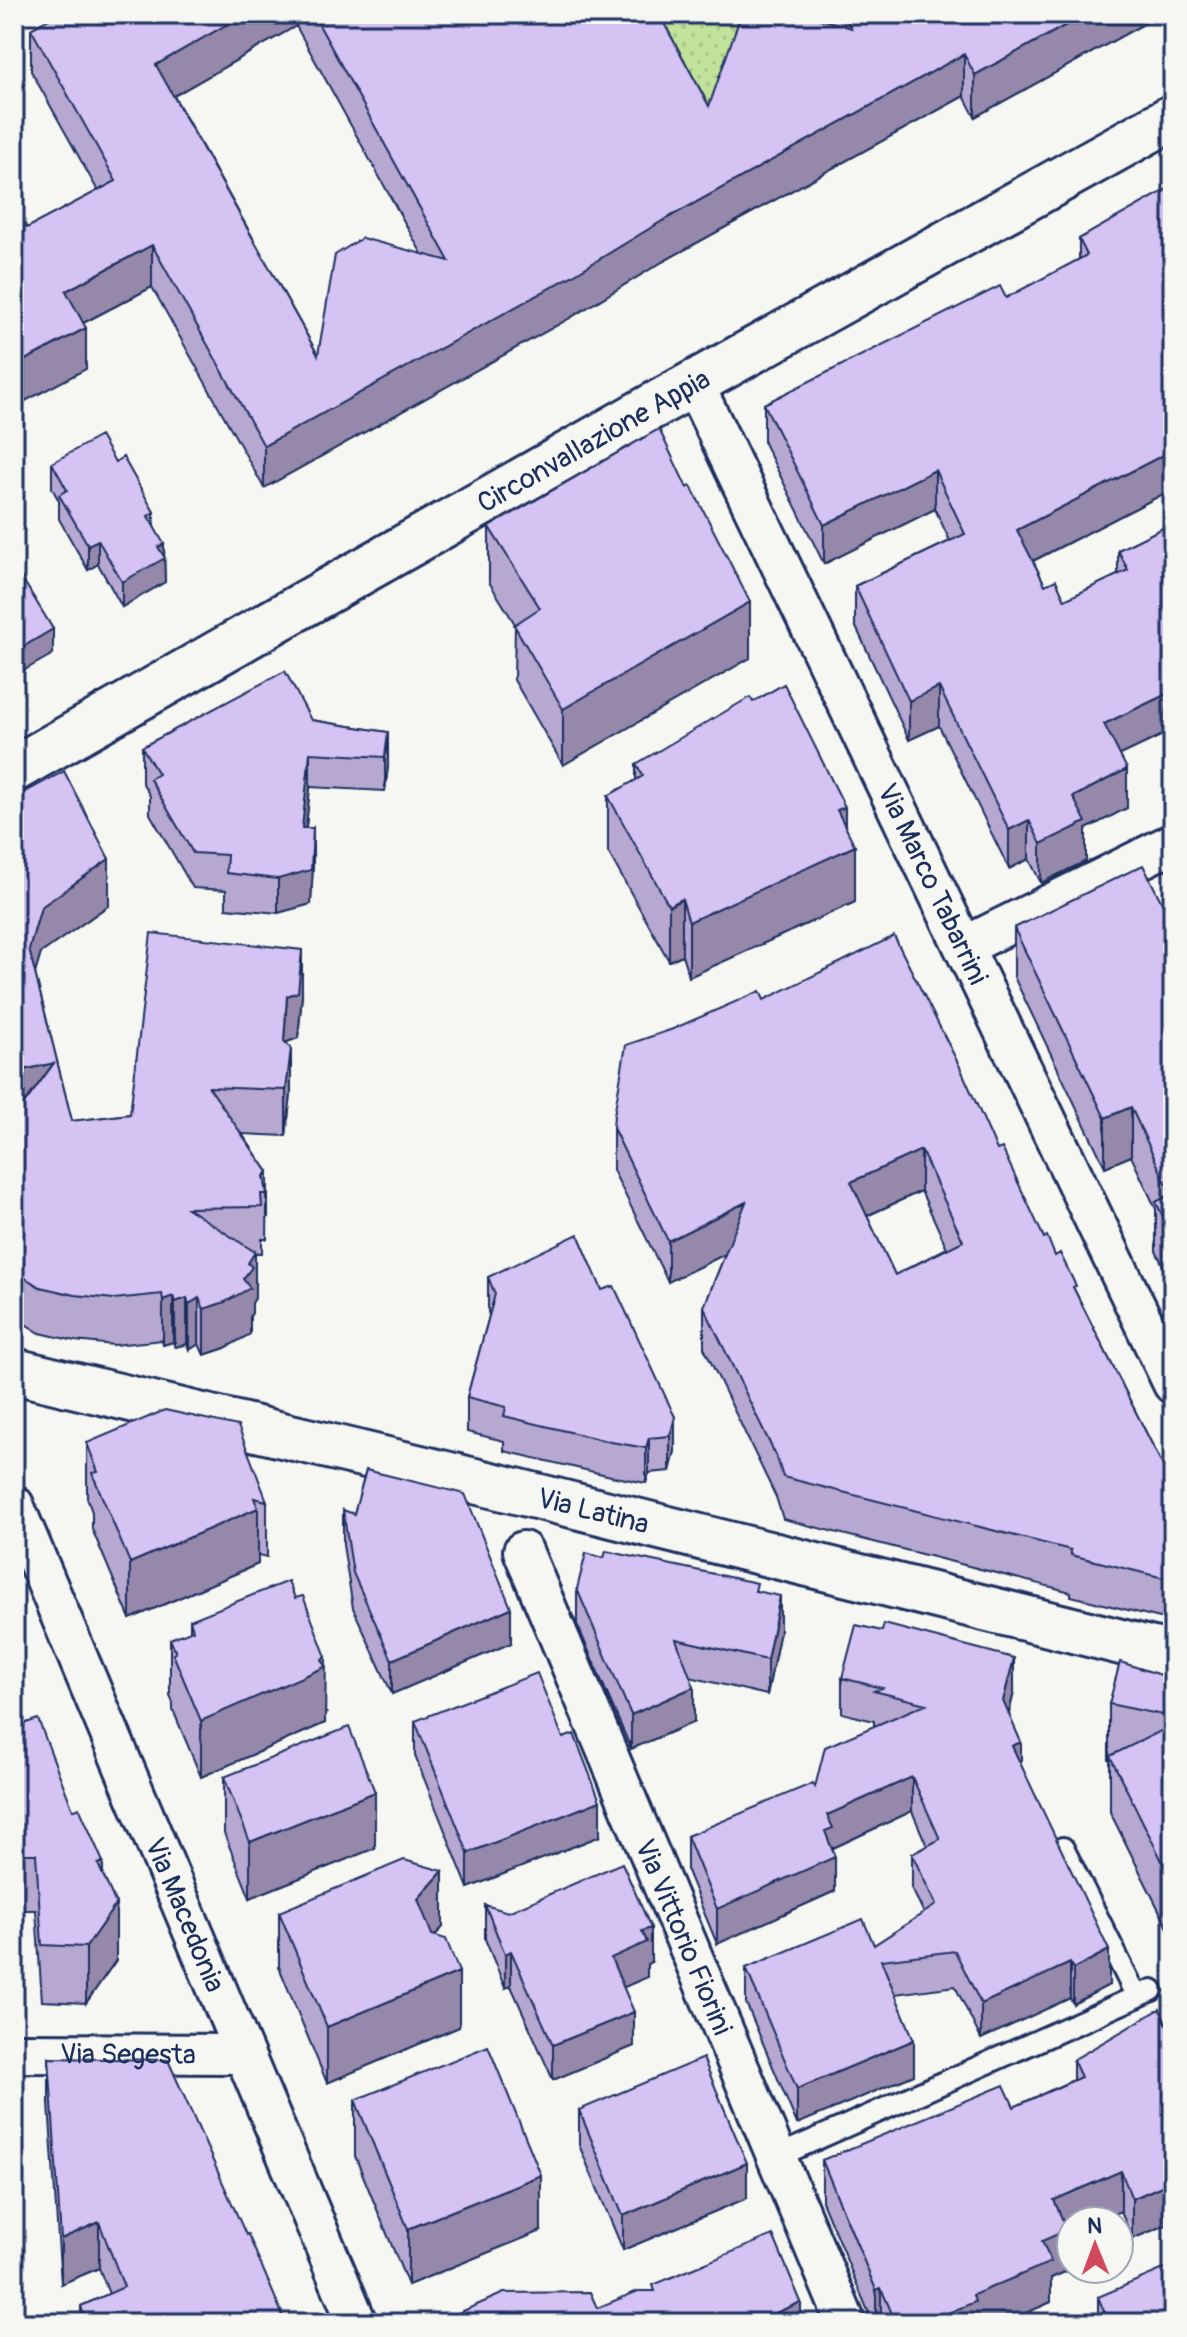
<svg xmlns="http://www.w3.org/2000/svg" width="1187" height="2337" font-family="Pangolin,sans-serif">
	<style>
		.garden { fill: url(#garden-dots); stroke: #6e887c; stroke-width: 2 }
		.lines { fill: none; stroke-linecap: round; stroke-linejoin: round }
		.lane-casing { stroke: #1b2f5e; stroke-width: 26 }
		.street-casing { stroke: #1b2f5e; stroke-width: 44 }
		.secondary-casing { stroke: #1b2f5e; stroke-width: 50 }
		.lane { stroke: #f6f6f2; stroke-width: 20 }
		.street { stroke: #f6f6f2; stroke-width: 38 }
		.secondary { stroke: #f6f6f2; stroke-width: 44 }
		.wall { fill: #b7a8d2; stroke: #1b2f5e; stroke-width: 2; fill-rule: evenodd }
		.shaded-wall { fill: #9588ab; stroke: #1b2f5e; stroke-width: 2 }
		.building { fill: #d5c3f4; stroke: #1b2f5e; stroke-width: 2; fill-rule: evenodd }
		.labels { text-anchor: middle; stroke-width: 6; stroke-linejoin: round; paint-order: stroke }
		.street-label { font-size: 28px; fill: #1b2f5e; stroke: #f6f6f2 }
	</style>
	<defs>
		<pattern id="garden-dots" width="8" height="8" patternUnits="userSpaceOnUse" patternTransform="scale(2)"><rect width="8" height="8" fill="#c1e29b"/><path d="M2 2h.1M6 6h.1" fill="none" stroke="#a5c288" stroke-width="1.8" stroke-linecap="round"/></pattern>
	</defs>
	<rect width="100%" height="100%" fill="#f6f6f2"/>
	<filter id="ink" filterUnits="userSpaceOnUse"><feTurbulence type="fractalNoise" baseFrequency=".0125" numOctaves="2"/><feDisplacementMap in="SourceGraphic" scale="16" xChannelSelector="R" yChannelSelector="G"/><feConvolveMatrix kernelMatrix="1 2 1 2 8 2 1 2 1" color-interpolation-filters="sRGB"/></filter>
	<g filter="url(#ink)">
		<path class="garden" d="M636,14H820L844,57L704,139Z"/>
		<g class="lines">
			<g class="lane-casing">
				<path id="lane" d="M1063,1848L1137,1997
					M776,2157L1152,1990"/>
			</g>
			<g class="street-casing">
				<g id="street">
					<path id="s1" d="M694,384L1173,1384"/>
					<path d="M965,946L1173,843"/>
					<path id="s2" d="M14,1505L357,2323"/>
					<path id="s3" d="M523,1551L846,2323"/>
					<path id="s4" d="M14,2053L242,2054"/>
				</g>
			</g>
			<g class="secondary-casing">
				<g id="secondary">
					<path id="s5" d="M14,769L646,410L1173,117"/>
					<path id="s6" d="M14,1371L504,1488L1173,1655"/>
				</g>
			</g>
			<use href="#lane" class="lane"/>
			<use href="#street" class="street"/>
			<use href="#secondary" class="secondary"/>
		</g>
		<path class="wall" d="M58,14H659L709,106L824,20L820,14H1160V15L975,117L964,96L662,262L570,318L264,488L152,287L83,323L86,369L27,228L98,191L31,71V29ZM296,26L422,254L318,355L174,96Z
			M1173,186V489L1033,561L1045,585L1065,600L1118,575V550L1173,523V730L1120,755L1127,808L1086,829V861L1041,883L1029,859L1009,869L939,726L909,740L855,625V586L950,541L935,509L824,564L764,443V404L1006,298L1079,260V239Z
			M115,462L154,527L164,556L165,582L122,607L98,564L88,570L59,519V501L52,488V463Z
			M687,488L750,658L563,765L514,680L515,624L489,582V527Z
			M753,702L845,825L855,902L689,977L682,955L669,961L608,852V796L636,780V764Z
			M311,720L388,732V766L385,791L310,787L306,828L313,863L311,904L278,913L226,908V890L193,888L150,814V796L142,782V747Z
			M14,798L109,905L41,953L35,973L72,1121L130,1114L302,995L298,1038L287,1042L291,1094L286,1136L242,1134L268,1172L267,1239H262V1253H255V1298L252,1303V1313L250,1316V1334L225,1348L204,1355L199,1344L189,1350L187,1344L175,1347L173,1342L163,1345L162,1340L114,1345L75,1341L40,1333L14,1317Z
			M1173,925V1286L1156,1251V1209L1131,1156L1105,1167L1014,977V928Z
			M764,1000L997,1150L1044,1238L1076,1293L1173,1486L1172,1621L1071,1596V1592L783,1519L776,1497L704,1348V1307L725,1254L668,1282L613,1170V1128ZM921,1191L947,1248L895,1275L867,1216Z
			M488,1277L602,1290L675,1417V1451L670,1471L649,1473L646,1483L611,1476L504,1451V1441L467,1432V1397L489,1316L488,1312Z
			M87,1443L267,1501V1557L258,1555V1564L130,1619L92,1529V1512L87,1498Z
			M343,1510L511,1643L392,1694L353,1608L343,1545Z
			M577,1589L757,1591L780,1631L767,1695L690,1677L694,1722L631,1749L577,1624Z
			M190,1620L326,1713H325V1723L201,1777L173,1710V1703L170,1695V1639L190,1632Z
			M1173,1672V1938L1110,1812V1760H1109V1704L1161,1675Z
			M842,1678L1014,1692L1009,1714L1021,1765L1109,1985L1073,2004L1070,1998L981,2039L955,1986L895,1994L914,2075L797,2124L746,2003V1968L874,1945L924,1913L912,1889V1854L927,1846L912,1811L833,1848L835,1891L717,1944L687,1871V1836L815,1787L874,1726V1721L842,1713Z
			M415,1721L600,1836L468,1888L415,1756Z
			M14,1727L73,1810L103,1876L116,1960L86,2003L42,2001L36,1910H14Z
			M224,1777L375,1848L250,1898L224,1833Z
			M485,1905L651,1962L647,1964V1977L623,1987L634,2046L553,2080L511,1986L505,1988L485,1939Z
			M279,1912L443,1927L435,1935L459,2027L327,2083L279,1967Z
			M1173,2039V2222L1132,2239L1121,2211L1099,2221H1071L1067,2235V2271L1051,2278V2302L1003,2323H873L822,2201V2160L1014,2107L1073,2080V2060Z
			M49,2058L286,2323H81V2306L109,2294L99,2268L61,2284L49,2104Z
			M355,2100L541,2231L408,2285L355,2156Z
			M579,2110L747,2198L623,2250L579,2145Z
			M1098,2297L1173,2323H1098Z"/>
		<path class="shaded-wall" d="M245,14H296V26L156,106V65Z
			M1086,14H1160V15L975,117V75Z
			M964,54V96L662,262L570,318L264,488V446L662,221Z
			M152,245V287L66,332V291Z
			M86,328V369L14,407V366Z
			M1173,450V489L1017,569V530Z
			M935,470V509L824,564V525Z
			M154,512V536L148,516Z
			M98,540V564L88,570V545Z
			M164,544L165,582L122,607V582L158,547Z
			M750,602V658L563,765V709Z
			M53,629V654L14,676V652Z
			M939,687V726L909,740V701Z
			M1173,691V730L1104,763V724Z
			M388,732V766L385,791V757Z
			M310,753V787L302,863V828Z
			M1127,769V808L1086,829V861L1041,883V844L1073,797Z
			M845,807V851L855,846V902L689,977V922L837,810Z
			M1029,820V859L1009,869V830Z
			M313,828V863L311,904L278,913V879Z
			M109,859V905L41,953L29,994V949L41,907Z
			M682,899V955L669,961V906Z
			M302,950V995L298,1038L287,1042L284,1087V1041L287,996Z
			M291,1048V1094L286,1136V1090Z
			M54,1063L14,1117V1072Z
			M1131,1107V1156L1105,1167V1118Z
			M921,1150V1191L851,1223V1182Z
			M268,1172V1217L267,1219V1194L264,1176Z
			M746,1202V1244L668,1282V1241Z
			M255,1252V1298L252,1303V1313L250,1316V1334L225,1348L204,1355V1309L243,1279L248,1263Z
			M173,1296V1342L163,1345V1300Z
			M187,1298V1344L175,1347V1302Z
			M199,1298V1344L189,1350V1304Z
			M675,1417V1451L670,1471V1436Z
			M649,1438V1473L646,1483V1448Z
			M258,1508V1564L130,1619V1563Z
			M1173,1575V1616L1172,1621V1580Z
			M780,1596V1631L767,1695V1660Z
			M511,1608V1643L392,1694V1660Z
			M326,1657L325,1723L201,1777V1721Z
			M1014,1658V1692L1003,1735V1701Z
			M694,1687V1722L631,1749V1715Z
			M1021,1742V1777L1012,1746Z
			M912,1777V1811L833,1848V1858L835,1857V1891L717,1944V1909L827,1815Z
			M375,1792V1848L250,1898V1842Z
			M600,1801V1836L468,1888V1853Z
			M103,1862V1918L98,1864Z
			M443,1871V1927L418,1954V1899Z
			M116,1904V1960L86,2003V1947Z
			M651,1928V1962L647,1964V1977L611,1993V1958L642,1931Z
			M1109,1950V1985L1073,2004V1969Z
			M511,1951V1986L505,1988V1954Z
			M1070,1963V1998L981,2039V2004Z
			M459,1972V2027L327,2083V2027Z
			M634,2012V2046L553,2080V2045Z
			M914,2040V2075L797,2124V2089Z
			M747,2163V2198L623,2250V2216Z
			M1121,2171V2211L1099,2221H1071V2233L1067,2235V2271L1051,2278V2302L1003,2323H926L973,2295L1042,2241L1054,2200Z
			M541,2175V2231L408,2285V2229Z
			M1173,2181V2222L1132,2239V2199Z
			M99,2222V2268L61,2284V2239Z
			M881,2288V2323H876V2290Z
			M801,2302V2323H752Z
			M923,2314V2323H902Z"/>
		<path class="building" d="M58,14H245L156,65L318,355L335,255L362,238L449,261L313,14H659L709,106L738,23L742,18L748,14H803L851,28L844,14H1086L975,75L964,54L662,221L570,277L264,446L152,245L66,291L86,328L14,366V205L27,228L116,181L31,29Z
			M1173,186V450L1017,530L1045,585L1056,580L1065,600L1128,570L1118,550L1173,523V691L1104,724L1127,769L1073,797L1086,822L1041,844L1029,820L1009,830L939,687L909,701L855,586L965,534L935,470L824,525L764,404L1000,286L1006,298L1087,255L1079,239Z
			M659,429L687,488L691,486L750,602L563,709L514,625L540,608L489,527Z
			M100,436L115,462L123,457L154,512L148,516L164,544L158,547L165,558L122,582L98,540L88,545L59,495L67,490L52,463Z
			M17,570L53,629L14,652V571Z
			M285,671L311,720L388,732L385,757L310,753L302,828H313L311,870L278,879L226,873L227,855L193,853L150,779L158,774L142,747Z
			M784,684L845,807L837,810L855,846L689,922L682,899L669,906L608,796L643,776L636,764L750,697L753,702Z
			M64,771L109,859L41,907L29,949L72,1121L130,1114L151,933L302,950L298,992L287,996L284,1041L291,1048L286,1090L209,1087L268,1172L264,1176L267,1194H261L262,1207L187,1208L255,1252L248,1263L252,1267L243,1279L250,1288L225,1302L204,1309L199,1298L189,1304L187,1298L175,1302L173,1296L163,1300L162,1294L114,1299L75,1295L40,1287L14,1271V1118L54,1063L14,1072V798Z
			M1143,865L1173,925V1237L1156,1202L1171,1194L1131,1107L1105,1118L1014,928Z
			M894,936L960,1067L997,1150L1002,1148L1044,1238L1047,1236L1055,1256L1060,1253L1076,1286L1073,1287L1173,1486V1575L1172,1580L1071,1555V1550L783,1477L776,1456L704,1307L746,1202L668,1241L613,1128L614,1115L626,1045L673,1029L760,991L764,1000ZM921,1150L963,1241L895,1275L851,1182Z
			M578,1234L602,1290L614,1286L675,1417L670,1436L649,1438L646,1448L611,1442L504,1416L506,1407L467,1397L495,1294L488,1277Z
			M165,1410L238,1426L267,1501L254,1498L258,1508L130,1563L92,1473L98,1472L87,1443Z
			M366,1470L465,1494L511,1608L392,1660L353,1573L343,1510L354,1514Z
			M606,1551L757,1583L755,1591L780,1596L767,1660L676,1639L694,1687L631,1715L577,1589L586,1553L604,1558Z
			M288,1581L295,1598L303,1596L326,1657L322,1659L325,1667L201,1721L173,1654L176,1653L170,1639L193,1630L190,1620Z
			M884,1624L1014,1658L1003,1701L1021,1742L1012,1746L1109,1950L1073,1969L1070,1963L981,2004L955,1951L881,1960L914,2040L797,2089L746,1968L863,1919L874,1945L936,1905L912,1854L940,1839L912,1777L827,1815L833,1828L825,1831L835,1857L717,1909L687,1836L813,1783L815,1787L825,1747L926,1704L874,1691L882,1688L842,1678L856,1625L882,1631Z
			M1120,1662L1161,1675L1162,1669L1173,1672V1717L1109,1704Z
			M537,1673L563,1738L574,1734L600,1801L468,1853L415,1721Z
			M38,1719L73,1810L79,1807L103,1862L98,1864L116,1904L86,1947L42,1945L36,1854H14V1727Z
			M1173,1725V1883L1110,1756Z
			M349,1727L375,1792L250,1842L224,1777Z
			M404,1860L443,1871L418,1899L432,1935L446,1939L459,1972L327,2027L279,1912Z
			M622,1863L651,1928L642,1931L647,1942L611,1958L634,2012L553,2045L511,1951L505,1954L485,1905L508,1912Z
			M1160,2009L1173,2039V2181L1132,2199L1121,2171L1054,2200L1067,2230L1042,2241L1051,2262L973,2295L975,2302L926,2322L923,2314L902,2323H896L881,2288L876,2290L822,2160L1004,2085L1014,2107L1081,2077L1073,2060Z
			M488,2046L541,2175L408,2229L355,2100Z
			M49,2058L168,2060L246,2235L248,2234L286,2323H86L81,2306L124,2287L99,2222L61,2239Z
			M703,2058L747,2163L623,2216L579,2110Z
			M773,2235L801,2302L752,2323H441L440,2321L504,2293L590,2292L597,2308L638,2291H655L653,2285Z
			M1173,2265V2323H1109L1098,2297Z"/>
	</g>
	<g class="labels">
		<g class="street-label">
			<text dy="10" stroke="none"><textPath href="#s5" startOffset="666">Circonvallazione Appia</textPath></text>
			<text dy="10" stroke="none"><textPath href="#s1" startOffset="554">Via Marco Tabarrini</textPath></text>
			<text dy="10" stroke="none"><textPath href="#s6" startOffset="596">Via Latina</textPath></text>
			<text dy="10" stroke="none"><textPath href="#s2" startOffset="444">Via Macedonia</textPath></text>
			<text dy="10" stroke="none"><textPath href="#s3" startOffset="418">Via Vittorio Fiorini</textPath></text>
			<text dy="10" stroke="none"><textPath href="#s4" startOffset="114">Via Segesta</textPath></text>
		</g>
	</g>
	<rect width="1187" height="2337" fill="none" stroke="#f6f6f2" stroke-width="48"/>
	<rect x="24" y="24" width="1139" height="2289" fill="none" stroke="#1b2f5e" stroke-width="3" filter="url(#ink)"/>
	<g transform="translate(1095 2245) rotate(359)"><circle r="38" fill="#f6f6f2" stroke="#9ea6b7" stroke-width="2"/>
	<path d="M0-6L14 30L0 20L-14 30Z" fill="#d1495b"/>
	<text y="-12" font-size="22" font-weight="bold" text-anchor="middle" fill="#1b2f5e">N</text>
	</g>
</svg>
